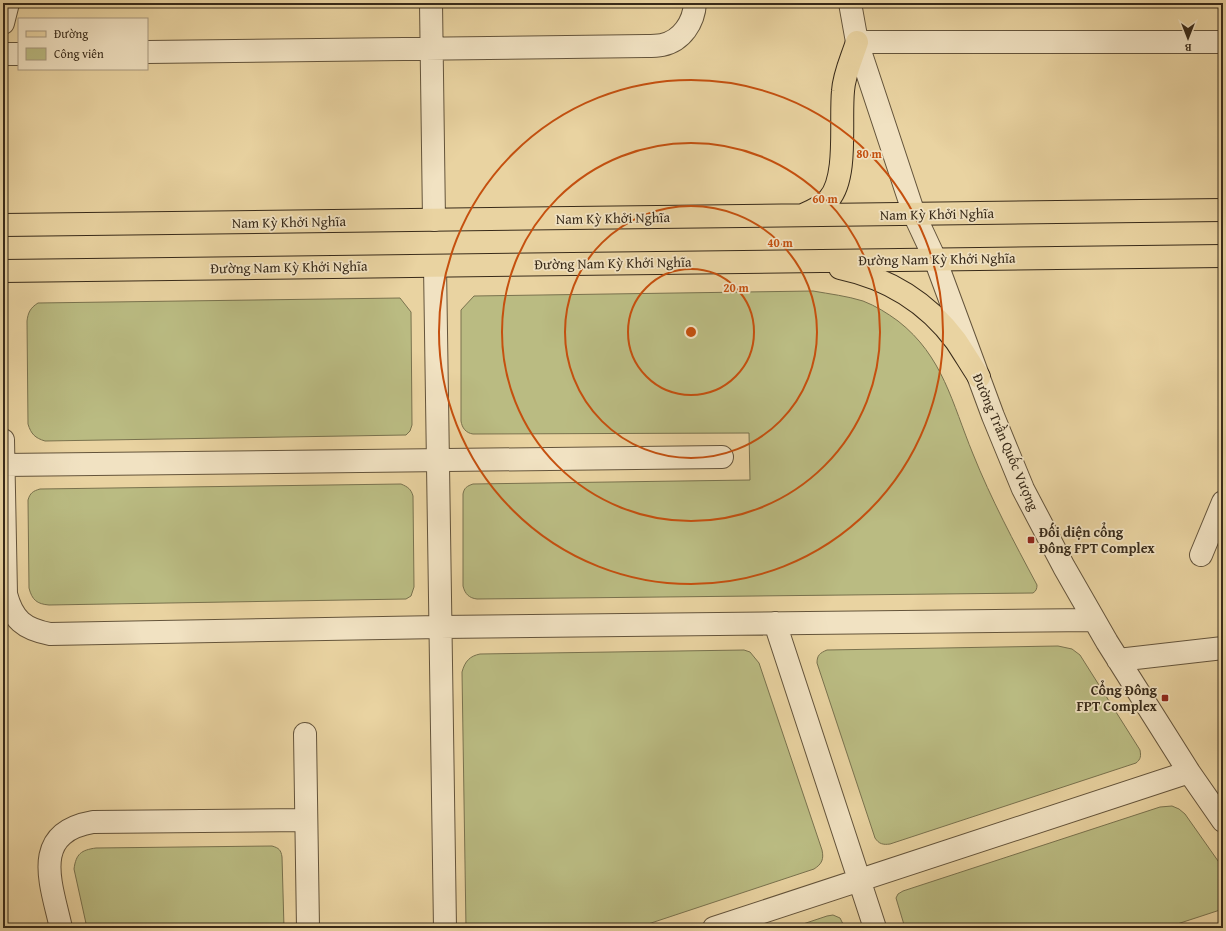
<svg xmlns="http://www.w3.org/2000/svg" width="1226" height="931" font-family="'Gentium Book Plus',serif">
	<style>
		.green { fill: #babb82; stroke: #79724e }
		.lines { fill: none; stroke-linecap: round; stroke-linejoin: round }
		.minor-casing { stroke: #64543b; stroke-width: 24 }
		.major-casing { stroke: #382a19; stroke-width: 24 }
		.minor { stroke: #f1e2c2; stroke-width: 22 }
		.major { stroke: #e9d3a1; stroke-width: 22 }
		.ring { fill: none; stroke: #c5500f; stroke-width: 2 }
		.poi-dot { fill: #8f2418; stroke: #f1e2c2; stroke-width: 1.5 }
		.labels { text-anchor: middle; stroke-width: 3.5; stroke-linejoin: round; paint-order: stroke }
		.street-label { font-size: 14px; fill: #382a19; stroke: #f1e2c2 }
		.poi-label { font-size: 14px; font-weight: bold; fill: #382a19; stroke: #f1e2c2; text-anchor: start }
		.centre { fill: #c5500f; stroke: #f1e2c2; stroke-width: 2 }
		.ring-label { font-size: 12px; text-anchor: middle; font-weight: bold; fill: #c5500f; stroke: #f1e2c2; stroke-width: 3.5; stroke-linejoin: round; paint-order: stroke }
	</style>
	<rect width="100%" height="100%" fill="#e9d3a1"/>
	<filter id="stains"><feTurbulence type="fractalNoise" baseFrequency=".005" numOctaves="4"/><feColorMatrix values="0 0 0 0 .2 0 0 0 0 .09 0 0 0 0 .02 0 0 0 .5 -.17"/></filter>
	<radialGradient id="worn" r=".72"><stop offset=".6" stop-color="#630" stop-opacity="0"/><stop offset="1" stop-color="#630" stop-opacity=".3"/></radialGradient>
	<path class="green" d="M813,291C830,294 847,296 863,301C876,306 887,313 898,321C943,356 952,403 973,454C991,499 1014,542 1037,585C1037,589 1036,591 1033,593L477,599C469,598 465,594 463,586V494C464,488 467,486 473,484L750,480L749,433L473,434C466,433 462,428 461,421V310L474,296Z
		M400,298L411,312L412,425L410,431L406,435L45,441C35,438 31,434 28,424L27,321C28,313 30,308 38,303Z
		M401,484C408,487 411,489 413,496L414,587L411,596L406,599L49,605C37,604 32,600 29,588L28,500C30,493 33,491 40,489Z
		M1058,646L1072,649L1080,655L1140,750C1141,756 1141,759 1136,763L890,844C883,845 879,844 875,838L817,663C817,655 820,653 827,650Z
		M744,650L750,652L759,663L822,850C824,859 822,864 814,869L636,928H466L462,672C465,661 470,656 480,654Z
		M1172,806L1179,809L1185,814L1223,868V909L1165,928H905L896,898L898,894L903,891L1160,807Z
		M272,846C279,848 281,850 282,857L284,928H87L74,869C76,854 81,850 96,848Z
		M833,915L840,918L845,928H791L827,916Z"/>
	<g class="lines">
		<g class="minor-casing">
			<path id="minor" d="M431,3L434,220
				M850,3L857,42L914,214L935,259L993,416L1023,489L1064,567L1107,642L1189,772L1223,821
				M3,23L8,3
				M857,42H1223
				M147,52L646,46C651,46 657,46 662,45C682,41 694,22 695,3
				M3,54H19
				M435,266L445,928
				M3,440L6,594C13,620 24,629 50,634L440,627L1094,620
				M3,465L722,457
				M1201,555L1223,502
				M775,623L875,928
				M1118,660L1223,648
				M305,734L308,928
				M61,928C51,883 30,833 93,822L306,820
				M714,928L1189,772"/>
		</g>
		<g class="major-casing">
			<path id="major" d="M803,215C812,211 822,207 829,199C848,177 840,121 843,91C844,74 852,58 857,42
				M3,225L1223,210
				M840,268C887,278 927,302 956,341C964,353 971,365 979,377
				M3,271L1223,256"/>
		</g>
		<use href="#minor" class="minor"/>
		<use href="#major" class="major"/>
	</g>
	<g class="ring">
		<circle cx="691" cy="332" r="63"/>
		<circle cx="691" cy="332" r="126"/>
		<circle cx="691" cy="332" r="189"/>
		<circle cx="691" cy="332" r="252"/>
	</g>
	<g class="poi-dot">
		<rect x="1027" y="536" width="8" height="8" rx="2"/>
		<rect x="1161" y="694" width="8" height="8" rx="2"/>
	</g>
	<g class="labels">
		<g class="street-label">
			<text transform="translate(937 214) rotate(-1)" y="5">Nam Kỳ Khởi Nghĩa</text>
			<text transform="translate(613 218) rotate(-1)" y="5">Nam Kỳ Khởi Nghĩa</text>
			<text transform="translate(289 222) rotate(-1)" y="5">Nam Kỳ Khởi Nghĩa</text>
			<text transform="translate(937 259) rotate(-1)" y="5">Đường Nam Kỳ Khởi Nghĩa</text>
			<text transform="translate(613 263) rotate(-1)" y="5">Đường Nam Kỳ Khởi Nghĩa</text>
			<text transform="translate(289 267) rotate(-1)" y="5">Đường Nam Kỳ Khởi Nghĩa</text>
			<text transform="translate(1006 442) rotate(67)" y="5">Đường Trần Quốc Vượng</text>
		</g>
		<g class="poi-label">
			<text x="1039" y="537">Đối diện cổng<tspan x="1039" dy="16">Đông FPT Complex</tspan></text>
			<text x="1157" y="695" text-anchor="end">Cổng Đông<tspan x="1157" dy="16">FPT Complex</tspan></text>
		</g>
	</g>
	<circle cx="691" cy="332" r="6" class="centre"/>
	<g class="ring-label">
		<text x="869" y="158">80 m</text>
		<text x="825" y="203">60 m</text>
		<text x="780" y="247">40 m</text>
		<text x="736" y="292">20 m</text>
	</g>
	<rect width="1226" height="931" fill="none" stroke="#e9d3a1" stroke-width="16"/>
	<rect x="4" y="4" width="1218" height="923" fill="none" stroke="#382a19" stroke-width="2"/>
	<rect x="8" y="8" width="1210" height="915" fill="none" stroke="#382a19"/>
	<rect x="18" y="18" width="130" height="52" fill="#f1e2c2" stroke="#a7987e"/>
	<rect x="26" y="31" width="20" height="6" fill="#e9d3a1" stroke="#a7987e"/>
	<text x="54" y="38" font-size="12" fill="#382a19">Đường</text>
	<rect x="26" y="48" width="20" height="12" fill="#babb82" stroke="#a7987e"/>
	<text x="54" y="58" font-size="12" fill="#382a19">Công viên</text>
	<g transform="translate(1188 38) rotate(180)" stroke="#f1e2c2" stroke-width="3" paint-order="stroke">
	<path d="M0-3L7 15L0 10L-7 15Z" fill="#382a19"/>
	<text y="-6" font-size="11" font-weight="bold" text-anchor="middle" fill="#382a19">B</text>
	</g>
	<rect width="100%" height="100%" filter="url(#stains)"/>
	<rect width="100%" height="100%" fill="url(#worn)"/>
</svg>
